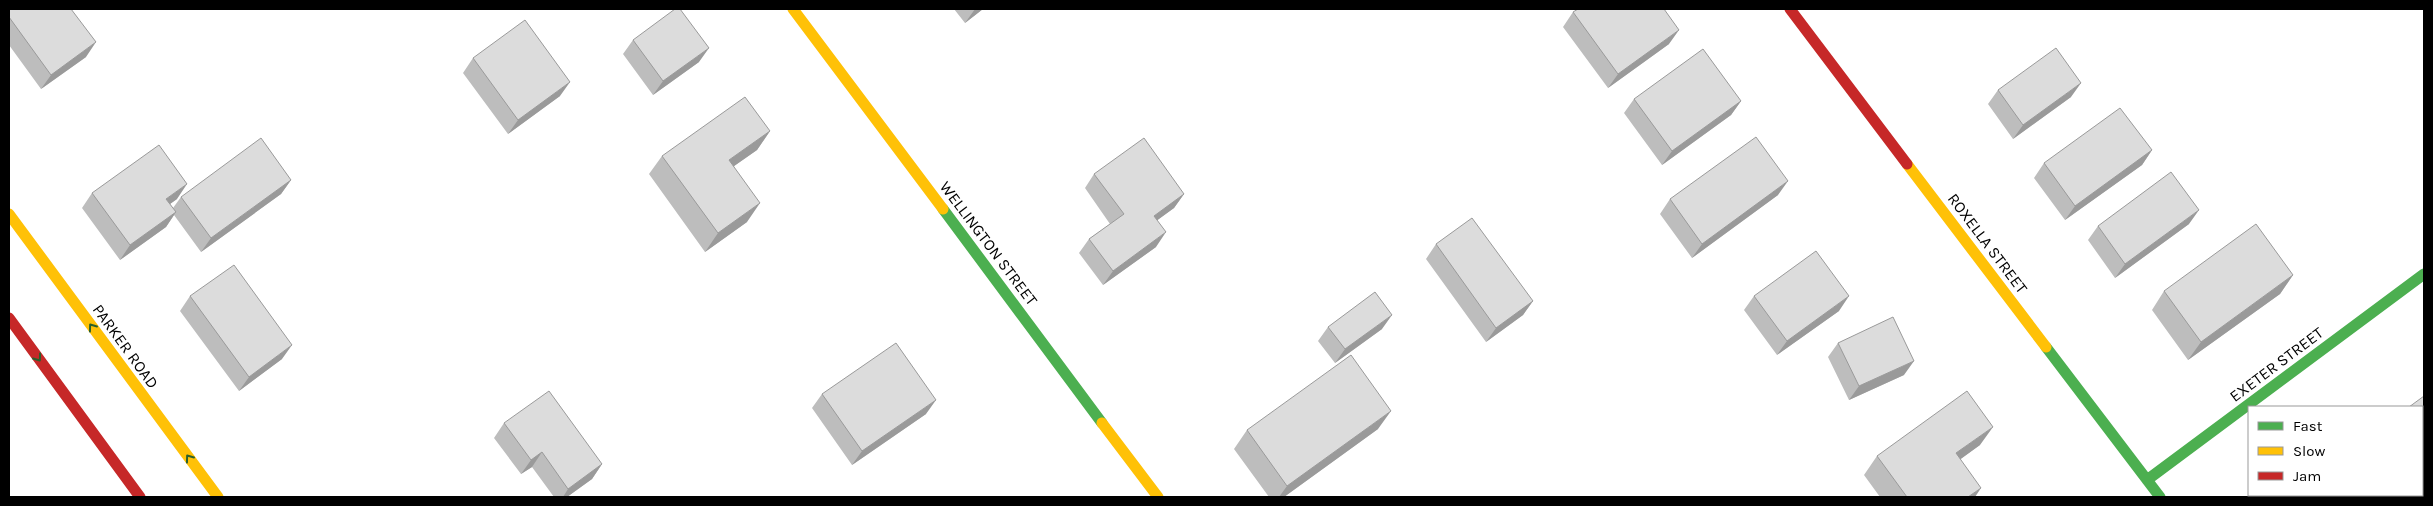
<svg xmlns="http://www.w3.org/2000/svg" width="2433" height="506" font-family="Karla,sans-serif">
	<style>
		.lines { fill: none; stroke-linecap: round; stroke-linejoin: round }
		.fast { stroke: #4caf50; stroke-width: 11 }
		.slow { stroke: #ffc107; stroke-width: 11 }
		.jam { stroke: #c62828; stroke-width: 11 }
		.wall { fill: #bdbdbd }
		.shaded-wall { fill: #9a9a9a }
		.building { fill: #dcdcdc; stroke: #9a9a9a }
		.oneway { stroke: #2a602c }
		.labels { text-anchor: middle; stroke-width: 4; stroke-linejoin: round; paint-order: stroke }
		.street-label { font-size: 16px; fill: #000; stroke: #fff }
	</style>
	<rect width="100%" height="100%" fill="#fff"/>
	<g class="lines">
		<path class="fast" d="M943,209L1102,423
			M2046,347L2160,497
			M2147,480L2424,274"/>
		<path class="slow" d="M793,9L943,209
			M1907,164L2046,347
			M9,214L218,497
			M1102,423L1158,497"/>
		<path class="jam" d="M1790,9L1907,164
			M9,318L140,497"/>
	</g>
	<path class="wall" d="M9,9L86,57L41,89L9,45Z
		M954,9H983L965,23Z
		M1573,12L1669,44L1608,88L1563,27Z
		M633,40L699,62L653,95L623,54Z
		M473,58L560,96L508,134L463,73Z
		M1998,90L2071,97L2013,139L1988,104Z
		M1634,99L1741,101L1731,115L1662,165L1624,113Z
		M770,131L757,150L734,166L747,222L705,252L649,174L662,156Z
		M2152,150L2142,165L2065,220L2034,178L2044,163Z
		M1094,174L1184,194L1174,208L1157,220L1156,247L1103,285L1079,253L1089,239L1110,224L1085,188Z
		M291,180L281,194L201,252L174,215L166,227L120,260L82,208L92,193L177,199L170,204L173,208L181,197Z
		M1778,195L1692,258L1660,214L1670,199Z
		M2189,224L2115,278L2088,240L2098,226Z
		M1436,244L1533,301L1523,315L1486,342L1426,259Z
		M2293,275L2280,294L2188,360L2152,310L2164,291Z
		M190,296L282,359L239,391L180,311Z
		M1754,296L1839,311L1777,355L1744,310Z
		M1328,327L1382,329L1335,363L1318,341Z
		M1838,343L1904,375L1849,400L1828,357Z
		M822,394L926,414L852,465L812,408Z
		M2424,396V475L2422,477V407Z
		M504,423L602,464L592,479L567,497H554L532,467L521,474L494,438Z
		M1378,429L1284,497H1269L1234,449L1247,430Z
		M1980,445L1960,459L1975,497H1880L1864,475L1877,456Z"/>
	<path class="shaded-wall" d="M975,9H983L965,23Z
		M1679,30L1669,44L1608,88L1618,74Z
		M96,42L86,57L41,89L51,75Z
		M709,48L699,62L653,95L663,81Z
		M570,82L560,96L508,134L518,120Z
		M2081,83L2071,97L2013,139L2023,125Z
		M1741,101L1731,115L1662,165L1672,151Z
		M770,131L757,150L717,178L729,160Z
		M2152,150L2142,165L2065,220L2075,206Z
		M291,180L281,194L201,252L211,238Z
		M1788,181L1778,195L1692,258L1702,244Z
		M187,184L177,199L156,214L166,199Z
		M1184,194L1174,208L1144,230L1154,216Z
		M760,203L747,222L705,252L718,233Z
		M2199,210L2189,224L2115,278L2125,264Z
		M176,212L166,227L120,260L130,245Z
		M1166,232L1156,247L1103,285L1113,271Z
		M2293,275L2280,294L2188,360L2201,342Z
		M1849,296L1839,311L1777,355L1787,341Z
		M1533,301L1523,315L1486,342L1496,328Z
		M1392,315L1382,329L1335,363L1345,349Z
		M292,345L282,359L239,391L249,377Z
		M1914,361L1904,375L1849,400L1859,386Z
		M936,400L926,414L852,465L862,451Z
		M1391,411L1378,429L1284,497H1279L1287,486Z
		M1993,427L1980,445L1943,472L1956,453Z
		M542,452L532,467L521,474L531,460Z
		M602,464L592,479L567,497H563L568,489Z
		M1981,488L1975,497H1968Z"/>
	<path class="building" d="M9,9H71L96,42L51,75L9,17Z
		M675,9H680L709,48L663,81L633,40Z
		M1578,9H1664L1679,30L1618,74L1573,12Z
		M525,20L570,82L518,120L473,58Z
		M2056,48L2081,83L2023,125L1998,90Z
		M1703,49L1741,101L1672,151L1634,99Z
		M745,97L770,131L729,160L760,203L718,233L662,156Z
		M2120,108L2152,150L2075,206L2044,163Z
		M1756,137L1788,181L1702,244L1670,199Z
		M261,138L291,180L211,238L181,197Z
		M1144,138L1184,194L1154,216L1166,232L1113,271L1089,239L1124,214L1094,174Z
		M159,145L187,184L166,199L176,212L130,245L92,193Z
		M2171,172L2199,210L2125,264L2098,226Z
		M1472,218L1533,301L1496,328L1436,244Z
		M2256,224L2293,275L2201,342L2164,291Z
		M1816,251L1849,296L1787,341L1754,296Z
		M234,265L292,345L249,377L190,296Z
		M1375,292L1392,315L1345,349L1328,327Z
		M1893,317L1914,361L1859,386L1838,343Z
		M896,343L936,400L862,451L822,394Z
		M1351,355L1391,411L1287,486L1247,430Z
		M549,391L602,464L568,489L542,452L531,460L504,423Z
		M1967,391L1993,427L1956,453L1981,488L1968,497H1907L1877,456Z
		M2424,396V456L2422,453V407H2409Z"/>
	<defs><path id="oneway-chevron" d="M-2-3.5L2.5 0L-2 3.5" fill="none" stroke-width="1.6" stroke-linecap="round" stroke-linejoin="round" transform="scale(1.25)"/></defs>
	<g class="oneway">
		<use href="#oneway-chevron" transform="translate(92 327) rotate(-126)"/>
		<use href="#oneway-chevron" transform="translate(38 358) rotate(54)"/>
		<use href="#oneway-chevron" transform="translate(189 458) rotate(-126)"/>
	</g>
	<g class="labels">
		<g class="street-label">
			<text transform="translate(989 243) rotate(53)" y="6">WELLINGTON STREET</text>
			<text transform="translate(1988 243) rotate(53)" y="6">ROXELLA STREET</text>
			<text transform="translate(126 346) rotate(54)" y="6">PARKER ROAD</text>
			<text transform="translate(2276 364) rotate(-37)" y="6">EXETER STREET</text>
		</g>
	</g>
	<rect width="2433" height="506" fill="none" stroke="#000000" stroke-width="20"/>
	<rect x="2248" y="406" width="175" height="90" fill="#ffffff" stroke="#999999"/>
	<rect x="2258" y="422" width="25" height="8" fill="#4caf50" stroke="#999999"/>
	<text x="2293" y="431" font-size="15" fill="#000000">Fast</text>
	<rect x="2258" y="447" width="25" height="8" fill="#ffc107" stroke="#999999"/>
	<text x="2293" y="456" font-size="15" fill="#000000">Slow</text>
	<rect x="2258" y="472" width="25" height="8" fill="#c62828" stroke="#999999"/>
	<text x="2293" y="481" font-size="15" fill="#000000">Jam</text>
</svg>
